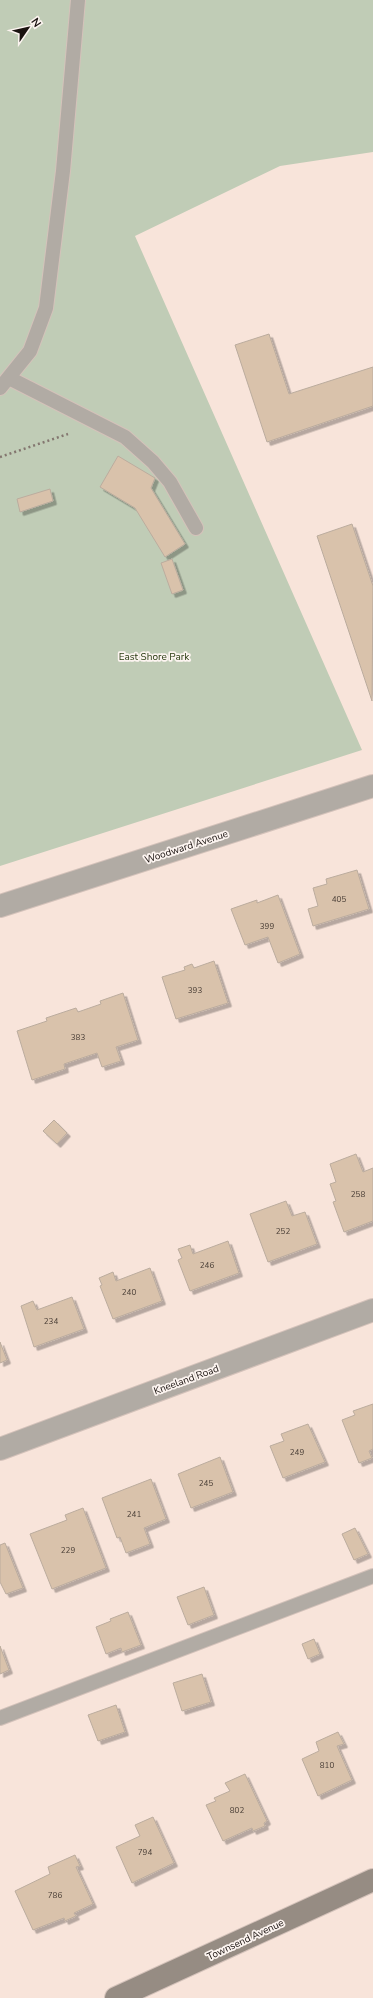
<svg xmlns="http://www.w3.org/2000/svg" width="373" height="1998" font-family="'Nunito Sans',sans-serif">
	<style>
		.green { fill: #c0ccb6 }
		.building { fill: #d9c2ab; stroke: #bbac9e; filter: url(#shadow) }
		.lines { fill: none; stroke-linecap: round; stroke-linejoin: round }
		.lane-casing { stroke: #d4c2ba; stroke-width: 16 }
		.street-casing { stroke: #d4c2ba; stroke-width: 24 }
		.secondary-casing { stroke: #d4c2ba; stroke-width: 24 }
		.path { stroke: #83766f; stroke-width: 2.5; stroke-dasharray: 2 3; stroke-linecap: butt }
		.lane { stroke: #b1aba4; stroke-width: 14 }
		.street { stroke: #b1aba4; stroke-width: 22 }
		.secondary { stroke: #968c83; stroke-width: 22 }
		.labels { text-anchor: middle; stroke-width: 3.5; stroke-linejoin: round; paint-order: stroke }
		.number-label { font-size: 8px; fill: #493e36 }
		.park-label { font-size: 10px; fill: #273a0f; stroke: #fcf4f0 }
		.street-label { font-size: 10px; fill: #19120f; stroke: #fcf4f0 }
	</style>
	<defs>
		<filter id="shadow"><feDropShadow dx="3.5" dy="3.5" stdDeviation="0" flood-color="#0004"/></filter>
	</defs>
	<rect width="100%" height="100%" fill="#f8e4da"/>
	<path class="green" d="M0,0H373V152L280,166L135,236L362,750L0,866Z"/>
	<path class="building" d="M269,334L289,394L373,367V406L267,442L235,345Z
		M118,456L155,478L151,488L185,544L165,557L135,508L100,487Z
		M50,489L53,501L20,512L17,499Z
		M352,524L373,586L372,701L317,536Z
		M172,559L183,590L172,594L161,563Z
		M357,870L369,909L313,926L308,909L318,906L313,888L327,884L326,879Z
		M278,895L300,954L278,963L268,937L245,945L231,909L257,900V903Z
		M214,961L228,1003L176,1019L162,977L185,970L184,967L192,964L194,968Z
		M123,993L138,1040L116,1047L121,1061L102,1067L97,1053L64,1064L65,1069L32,1080L17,1031L47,1021L46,1018L76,1008L78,1012L101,1004L100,1001Z
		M54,1120L67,1133L57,1144L43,1131Z
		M356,1154L363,1172L373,1168V1221L344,1232L333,1202L336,1201L330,1184L336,1182L330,1164Z
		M286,1201L292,1216L305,1212L317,1244L268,1262L250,1214Z
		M228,1241L239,1273L190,1291L178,1260L182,1258L178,1249L190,1245L193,1254Z
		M150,1268L162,1301L113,1319L100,1286L102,1285L99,1278L113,1272L116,1281Z
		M72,1297L84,1329L34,1347L21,1306L33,1301L37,1310Z
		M0,1342L7,1360L0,1363Z
		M373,1404V1449L369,1451L372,1458L359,1463L342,1420L355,1415L353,1411Z
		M308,1424L325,1462L283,1478L270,1446L284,1441L281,1434Z
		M220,1457L233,1492L191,1508L178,1474Z
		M151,1479L166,1519L144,1528L150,1544L126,1553L120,1537L117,1538L102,1498Z
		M83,1508L106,1568L52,1589L30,1534L67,1520L65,1515Z
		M355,1528L368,1554L354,1560L342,1534Z
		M5,1543L23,1588L6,1594L0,1582V1545Z
		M204,1587L214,1615L188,1625L177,1597Z
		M128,1612L141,1645L122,1652L121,1648L106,1654L96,1627L111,1621L110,1619Z
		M314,1639L320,1654L308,1659L302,1644Z
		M0,1646L9,1670L0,1674Z
		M202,1674L211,1702L182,1711L173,1683Z
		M116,1705L125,1732L98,1741L88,1715Z
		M338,1732L344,1744L337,1746L352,1780L318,1796L302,1759L319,1751L316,1742Z
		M245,1774L267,1821L264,1823L265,1826L253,1831L252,1828L223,1841L206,1805L216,1801L214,1798L230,1791L225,1783Z
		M153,1817L174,1863L132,1883L116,1847L140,1836L135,1825Z
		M75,1855L80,1866L76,1867L93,1904L74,1913L76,1916L65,1921L64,1918L33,1930L15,1891L50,1874L48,1867Z"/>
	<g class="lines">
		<g class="lane-casing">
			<path id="lane" d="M9,378L125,437L153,462L170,482L196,528
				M0,388L30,351L46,308L63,171L78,0
				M0,1718L373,1576"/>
		</g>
		<g class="street-casing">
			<path id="street" d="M0,906L373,786
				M0,1449L373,1310"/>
		</g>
		<g class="secondary-casing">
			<path id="secondary" d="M116,1998L373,1880"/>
		</g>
		<path class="path" d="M0,457L68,434"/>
		<use href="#lane" class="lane"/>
		<use href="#street" class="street"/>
		<use href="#secondary" class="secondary"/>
	</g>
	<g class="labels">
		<g class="number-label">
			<text x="339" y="902">405</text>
			<text x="267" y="929">399</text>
			<text x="195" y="993">393</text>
			<text x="78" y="1040">383</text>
			<text x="358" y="1197">258</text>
			<text x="283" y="1234">252</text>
			<text x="207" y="1268">246</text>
			<text x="129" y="1295">240</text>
			<text x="51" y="1324">234</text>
			<text x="297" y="1455">249</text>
			<text x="206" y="1486">245</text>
			<text x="134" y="1517">241</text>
			<text x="68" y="1553">229</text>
			<text x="327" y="1768">810</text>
			<text x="237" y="1813">802</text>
			<text x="145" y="1855">794</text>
			<text x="55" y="1898">786</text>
		</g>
		<g class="park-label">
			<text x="154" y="660">East Shore Park</text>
		</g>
		<g class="street-label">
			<text transform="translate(186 846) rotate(-18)" y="4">Woodward Avenue</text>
			<text transform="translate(186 1379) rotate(-20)" y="4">Kneeland Road</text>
			<text transform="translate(245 1939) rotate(-25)" y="4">Townsend Avenue</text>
		</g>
	</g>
	<g transform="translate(28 28) rotate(56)" stroke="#fcf4f0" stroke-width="3" paint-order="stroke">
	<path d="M0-3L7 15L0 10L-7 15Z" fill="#19120f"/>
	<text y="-6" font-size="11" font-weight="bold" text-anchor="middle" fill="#19120f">N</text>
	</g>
</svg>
